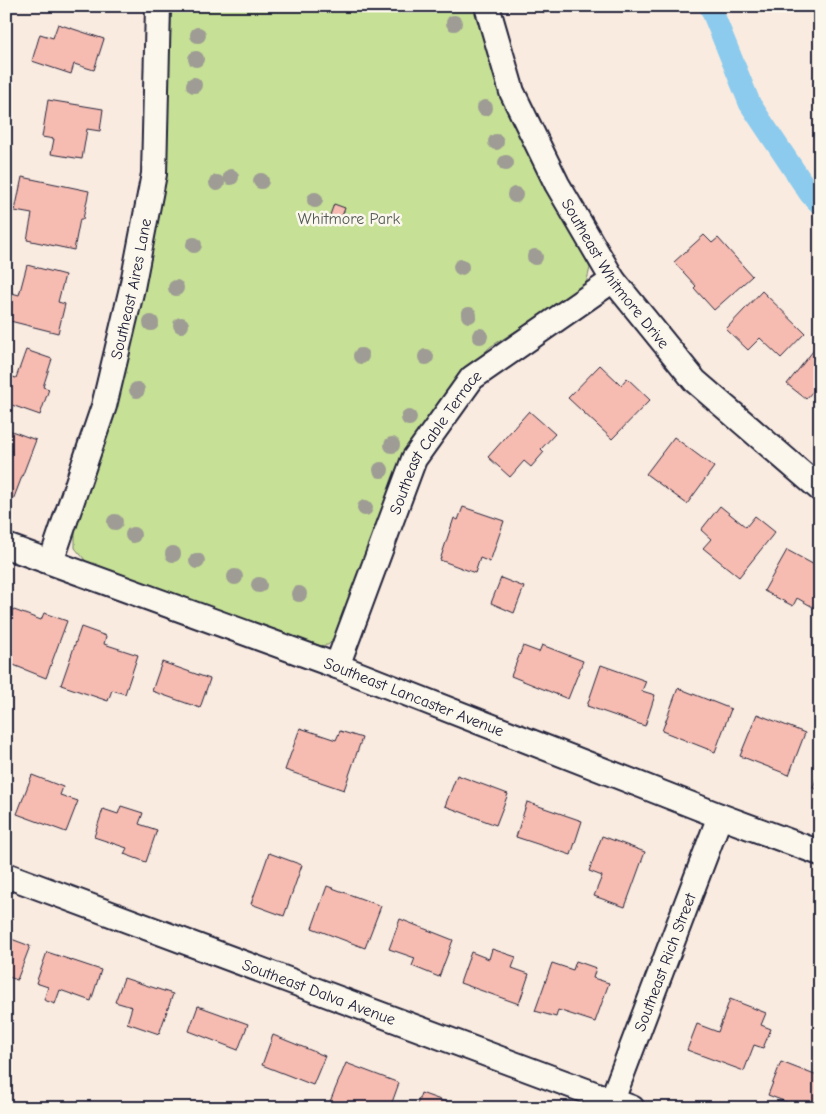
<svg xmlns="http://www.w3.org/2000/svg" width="826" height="1114" font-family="'Comic Neue',sans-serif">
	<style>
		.green { fill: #c6e096; stroke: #748168 }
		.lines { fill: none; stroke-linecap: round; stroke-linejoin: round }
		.canal { stroke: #8ccbed; stroke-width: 22 }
		.building { fill: #f7bcb1; stroke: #22223b }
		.minor-casing { stroke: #22223b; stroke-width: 28 }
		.minor { stroke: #fbf7ec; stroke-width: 24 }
		.tree { fill: #9e9c94 }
		.labels { text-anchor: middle; stroke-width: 5; stroke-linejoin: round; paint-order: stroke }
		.park-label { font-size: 16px; fill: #535b56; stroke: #fbf7ec }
		.street-label { font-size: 16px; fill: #22223b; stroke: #fbf7ec }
	</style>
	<rect width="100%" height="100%" fill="#faebe0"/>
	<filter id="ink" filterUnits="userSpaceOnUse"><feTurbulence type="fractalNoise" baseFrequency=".02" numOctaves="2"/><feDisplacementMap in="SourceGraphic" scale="10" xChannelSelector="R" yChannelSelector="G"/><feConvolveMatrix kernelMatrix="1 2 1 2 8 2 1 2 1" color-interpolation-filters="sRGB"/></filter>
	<g filter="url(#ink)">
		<path class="green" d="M172,6H477L514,122L590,268L586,284L572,296L490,347L457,379L338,635L328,645L307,647L90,566L75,548V531L117,388L155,237L163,172Z"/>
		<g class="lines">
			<path class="canal" d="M710,6L750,104L810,194L820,204"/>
		</g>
		<path class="building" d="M543,6H572L544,13Z
			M58,24L104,39L94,70L74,64L71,74L32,61L40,34L53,38Z
			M48,100L103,109L100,131L87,129L82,159L51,154L54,139L42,137Z
			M22,177L89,191L83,219H80L74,250L27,240L32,214L15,211Z
			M334,204L345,208L341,219L330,215Z
			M704,235L712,243L718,238L752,276L714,310L694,288L696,286L674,262Z
			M27,265L65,275L58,302L65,304L58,333L6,320L12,293L19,295Z
			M762,291L805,333L781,358L760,338L748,350L726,329Z
			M817,346L820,348V394L814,390L806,399L787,384Z
			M26,350L52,359L43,387L49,389L40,415L6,403V375L16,378Z
			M600,365L621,385L627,378L650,400L612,439L568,398Z
			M529,411L555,434L541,449L544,452L531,467L524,461L510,477L488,457Z
			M6,429L36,440L13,500L6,498Z
			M674,437L714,467L687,504L646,474Z
			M720,506L746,527L755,516L775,532L739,577L703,548L711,539L701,530Z
			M463,507L504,521L490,562L480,558L475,573L440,560L454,518L458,520Z
			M787,550L820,568V611L797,598L793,606L764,591Z
			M501,578L524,587L514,613L491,603Z
			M6,607L41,620L44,613L67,621L46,678L6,662Z
			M81,627L106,636L104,644L138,655L125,694L112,690L108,701L61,685Z
			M542,645L583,661L568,699L511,676L523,646L539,652Z
			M162,662L210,679L200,708L152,691Z
			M601,665L646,681L642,691L655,695L645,726L587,706Z
			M678,688L731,709L715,752L662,731Z
			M757,714L805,733L789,775L740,756Z
			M300,728L336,740L340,731L362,738L344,790L285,770Z
			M820,767V790L813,788Z
			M32,775L63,787L60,795L78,801L66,832L17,814Z
			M457,775L508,794L496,825L445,806Z
			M527,802L582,821L571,855L516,837Z
			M121,806L143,813L139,824L157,830L146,862L124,854L127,848L94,837L103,809L118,814Z
			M602,836L645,852L625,907L594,896L602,876L589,871Z
			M269,853L302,865L284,916L251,904Z
			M327,886L381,906L365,948L312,928Z
			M400,919L453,940L439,977L412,966L415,958L389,949Z
			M6,937L30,946L17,980L6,976Z
			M492,949L516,957L512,968L529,974L519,1004L460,983L471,952L489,959Z
			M47,952L101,970L91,1001L60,990L55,1004L44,1000L48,987L36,983Z
			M576,961L596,968L593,978L609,983L595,1022L558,1010L556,1017L535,1011L552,963L573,970Z
			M124,978L173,994L159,1034L127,1023L132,1007L115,1002Z
			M730,999L766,1013L761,1025L771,1029L763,1048L754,1045L744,1071L687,1050L697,1024L718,1032Z
			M198,1006L248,1024L238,1050L189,1031Z
			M273,1035L325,1056L313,1085L262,1065Z
			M781,1062L820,1077V1108H802L768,1095Z
			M346,1063L399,1083L390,1108H371L366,1106L365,1108H338L329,1104Z
			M421,1093L463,1108H416Z"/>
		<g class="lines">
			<g class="minor-casing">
				<g id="minor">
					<path id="s1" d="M487,6L512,92L557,184L613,280L695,381L820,489"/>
					<path id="s2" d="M6,546L337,666L720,816L820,853"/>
					<path id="s3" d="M51,562L104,406L132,288L154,174L158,6"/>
					<path id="s4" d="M337,666L414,459L472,378L613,280"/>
					<path id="s5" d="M6,875L632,1108"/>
					<path id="s6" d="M609,1108L720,816"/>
				</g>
			</g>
			<use href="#minor" class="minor"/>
		</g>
		<g class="tree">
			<circle cx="454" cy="23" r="8"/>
			<circle cx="198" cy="35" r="8"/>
			<circle cx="196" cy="59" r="8"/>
			<circle cx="194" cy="85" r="8"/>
			<circle cx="485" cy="108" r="8"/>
			<circle cx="496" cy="142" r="8"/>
			<circle cx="506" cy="163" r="8"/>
			<circle cx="231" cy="177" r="8"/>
			<circle cx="261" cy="181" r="8"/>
			<circle cx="217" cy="183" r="8"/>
			<circle cx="515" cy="195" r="8"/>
			<circle cx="315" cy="200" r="8"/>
			<circle cx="194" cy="245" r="8"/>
			<circle cx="535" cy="257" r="8"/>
			<circle cx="461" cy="267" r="8"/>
			<circle cx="176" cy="288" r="8"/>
			<circle cx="469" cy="315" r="8"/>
			<circle cx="151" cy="323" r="8"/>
			<circle cx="181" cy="325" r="8"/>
			<circle cx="480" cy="336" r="8"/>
			<circle cx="361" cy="356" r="8"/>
			<circle cx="426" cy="357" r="8"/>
			<circle cx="137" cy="390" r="8"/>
			<circle cx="409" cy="418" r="8"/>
			<circle cx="392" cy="445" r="8"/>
			<circle cx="381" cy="470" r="8"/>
			<circle cx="365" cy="508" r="8"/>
			<circle cx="115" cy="522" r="8"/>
			<circle cx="133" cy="535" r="8"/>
			<circle cx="173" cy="554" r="8"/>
			<circle cx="197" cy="561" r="8"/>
			<circle cx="235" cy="577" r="8"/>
			<circle cx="259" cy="585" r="8"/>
			<circle cx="299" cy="594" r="8"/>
		</g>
	</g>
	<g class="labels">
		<g class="park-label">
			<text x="349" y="224">Whitmore Park</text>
		</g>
		<g class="street-label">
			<text dy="6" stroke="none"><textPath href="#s1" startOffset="299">Southeast Whitmore Drive</textPath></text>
			<text dy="6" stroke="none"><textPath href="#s3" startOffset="285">Southeast Aires Lane</textPath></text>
			<text dy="6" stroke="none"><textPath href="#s4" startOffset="246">Southeast Cable Terrace</textPath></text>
			<text dy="6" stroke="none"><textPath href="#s2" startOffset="435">Southeast Lancaster Avenue</textPath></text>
			<text dy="6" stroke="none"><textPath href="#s6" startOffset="156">Southeast Rich Street</textPath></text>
			<text dy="6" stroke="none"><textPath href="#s5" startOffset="334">Southeast Dalva Avenue</textPath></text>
		</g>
	</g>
	<rect width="826" height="1114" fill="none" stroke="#fbf7ec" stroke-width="25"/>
	<rect x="12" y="12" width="801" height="1089" fill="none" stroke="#22223b" stroke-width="2" filter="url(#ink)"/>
</svg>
